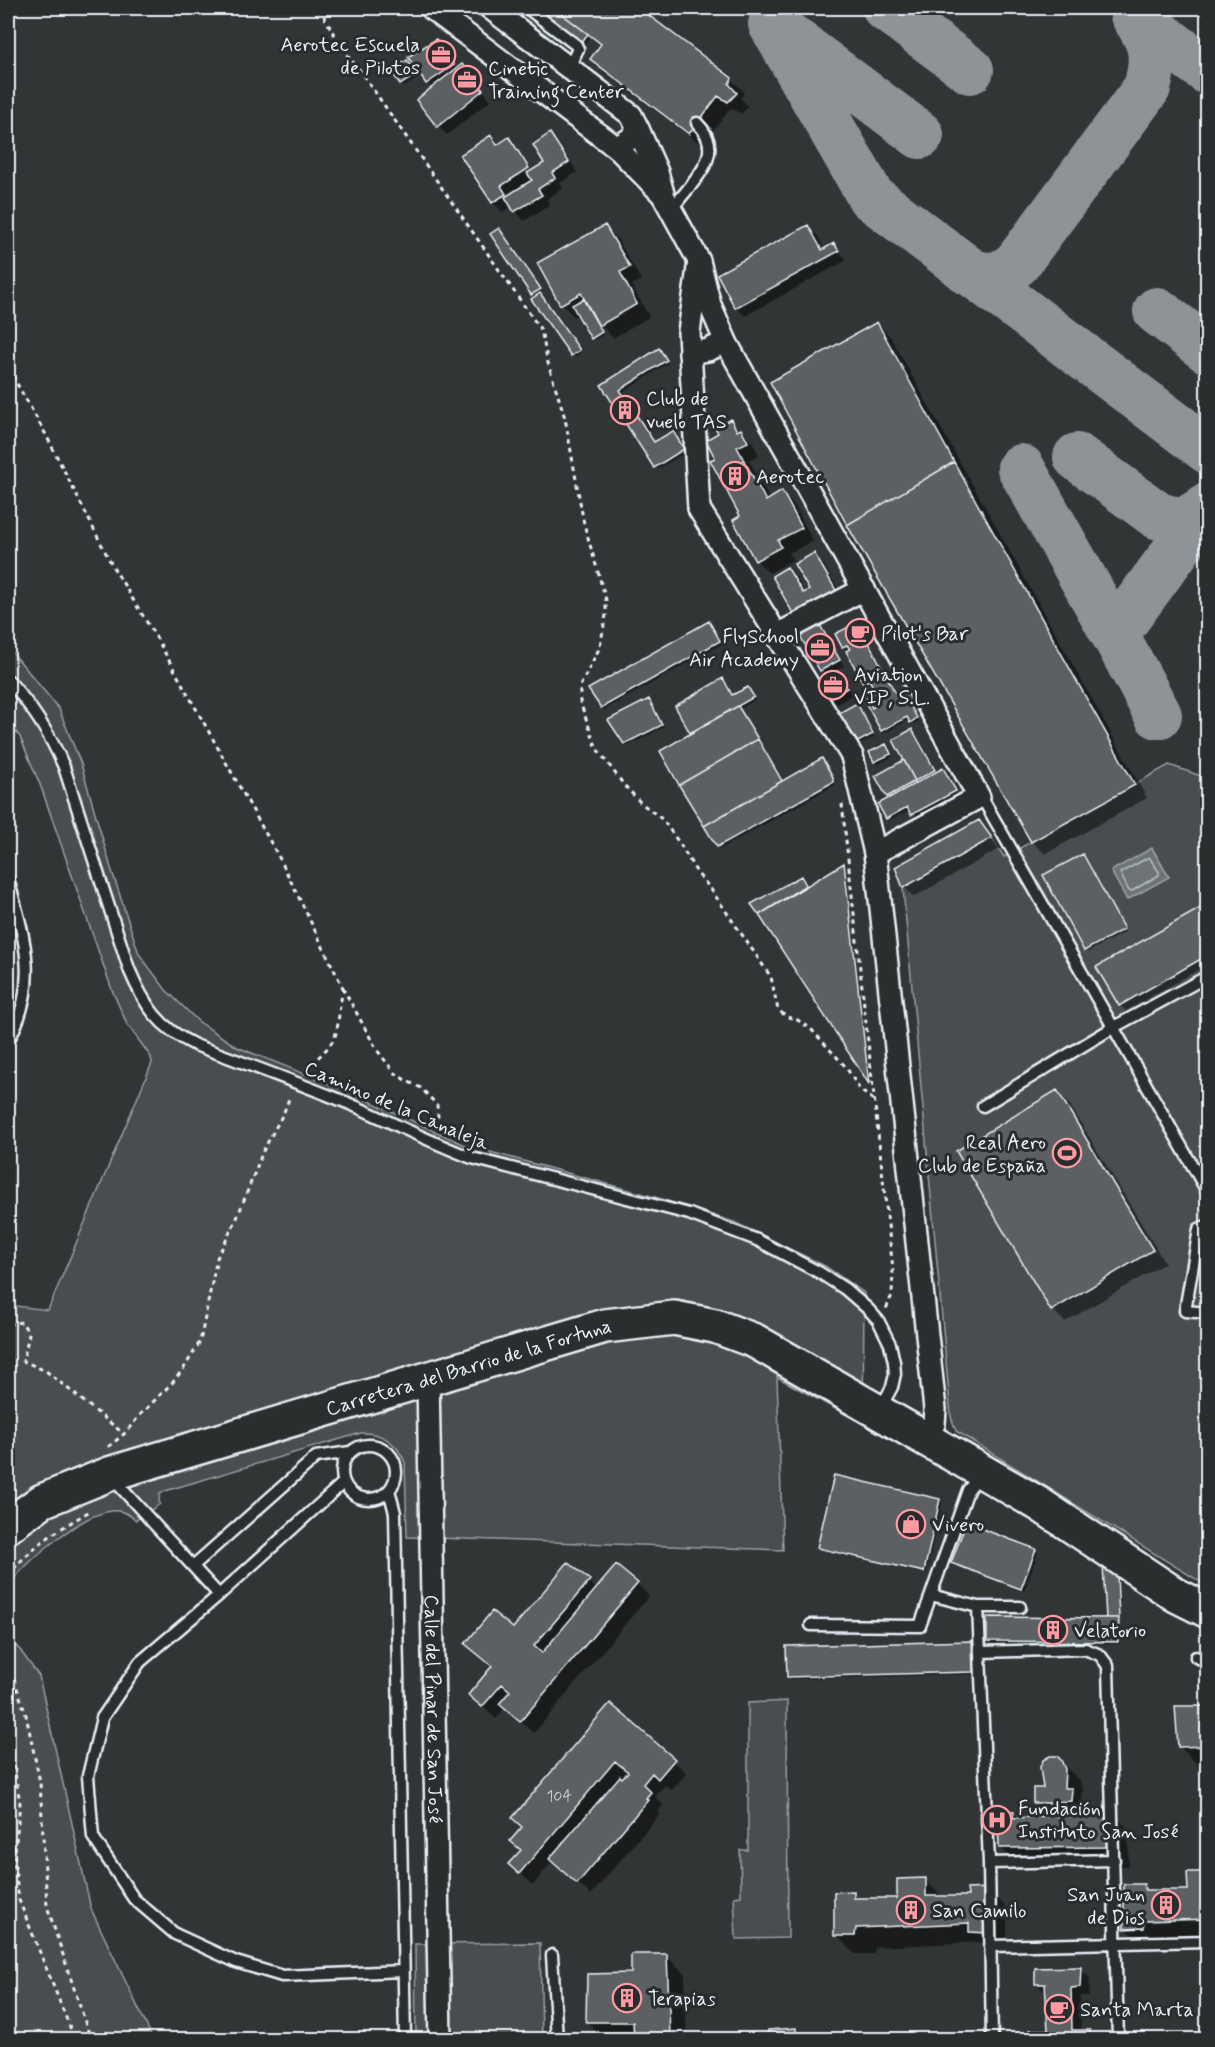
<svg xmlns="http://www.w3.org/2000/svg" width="1215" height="2047" font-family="Mynerve,sans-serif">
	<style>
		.green { fill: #494d4f; stroke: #989fa4; stroke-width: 1.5 }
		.water { fill: #6e7376; stroke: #9fa5aa; stroke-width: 1.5 }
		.shadow { fill: #0007 }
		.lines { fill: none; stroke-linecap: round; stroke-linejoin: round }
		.shore { stroke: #b7bfc4; stroke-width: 1.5 }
		.taxiway { stroke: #8d9397; stroke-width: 48 }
		.building { fill: #5c6063; stroke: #e8f1f8; stroke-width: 1.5 }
		.lane-casing { stroke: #e8f1f8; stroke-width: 15 }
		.street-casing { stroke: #e8f1f8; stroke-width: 26 }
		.primary-casing { stroke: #e8f1f8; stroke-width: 38 }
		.path { stroke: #e8f1f8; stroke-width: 3; stroke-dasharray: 4.5 4.5; stroke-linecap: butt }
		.lane { stroke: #2a2d2e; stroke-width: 10 }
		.street { stroke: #2a2d2e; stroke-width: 21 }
		.primary { stroke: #2a2d2e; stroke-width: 33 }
		.labels { text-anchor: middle; stroke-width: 6; stroke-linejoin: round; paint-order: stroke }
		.number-label { font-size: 16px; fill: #c5cdd3 }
		.poi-label { font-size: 20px; fill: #e8f1f8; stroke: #2a2d2e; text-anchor: start }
		.street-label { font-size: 20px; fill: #e8f1f8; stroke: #2a2d2e }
	</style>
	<rect width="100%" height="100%" fill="#323536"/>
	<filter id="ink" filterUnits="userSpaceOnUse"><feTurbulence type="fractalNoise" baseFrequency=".0167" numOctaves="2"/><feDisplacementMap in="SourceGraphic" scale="12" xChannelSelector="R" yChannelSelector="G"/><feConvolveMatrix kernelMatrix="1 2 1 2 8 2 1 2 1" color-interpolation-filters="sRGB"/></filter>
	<g filter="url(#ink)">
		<path class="green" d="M8,649L13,653L59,709L81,764L111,868L139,954L166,990L199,1022L237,1047L345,1090L465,1145L655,1197L734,1222L825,1266L864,1293L863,1424L777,1377L783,1550L407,1537L405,1463C398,1443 382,1432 361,1433L165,1491L160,1494L159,1500L160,1504L136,1520C131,1516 126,1512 119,1511C85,1508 28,1561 8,1586V1305L48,1310L152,1063L151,1057L127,1024L112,990L41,787L20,737L8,722Z
			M1169,765L1207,778V1586L956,1431L951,1417L903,888L992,838L1004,857Z
			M8,1638L20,1650L39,1676L91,1909L153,2039H8Z
			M787,1701L788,1938L736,1939L734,1897L741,1896L740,1850H748V1703Z
			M540,1943L542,2039H416L415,1944Z"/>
		<path class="water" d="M1152,848L1169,877L1127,900L1111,871Z"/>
		<path class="shadow" d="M536,8H637L731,79L744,92L741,98L748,107L741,114L731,108L702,145L604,72L592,59L602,46L590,37L584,45Z
			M436,41L457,69L471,75L491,100L447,135L438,126L433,88L427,83Z
			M409,65L418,78L404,87L393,71Z
			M550,135L560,145L577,172L560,183L563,188L547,199L550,205L524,221L512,206L503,212L493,203L463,156L491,137L499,145L509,139L518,149L533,171L546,163Z
			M605,227L618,240L641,280L632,285L649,317L613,338L597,321L603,335L594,340L579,314L574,317L562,304L539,264Z
			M808,227L818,236L825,250L834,245L847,260L745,316L736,307Z
			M502,232L542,292L539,294L581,353L575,357L532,294Z
			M700,317L706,323L699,327Z
			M877,323L890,336L1147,798L1045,854L1032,842L848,525Z
			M661,352L668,363L622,393L654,444L675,435L686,452L658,469L603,385Z
			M730,421L753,443L759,455L749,460L770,500L782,493L795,506L813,541L789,553L793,560L769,573L756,560L735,520L742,517L717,458L720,434Z
			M814,555L823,564L846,602L806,625L787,569L797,578L805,593L811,590Z
			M711,626L722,644L604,710L590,689Z
			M819,627L825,633L844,666L835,671L842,679L852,695L837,704L831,698L828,678L821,670Z
			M860,627L898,697L903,694L906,697L919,721L913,724L910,719L884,733L882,730L867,700L873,709L879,705L880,700L877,690L872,682L867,685L864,682L850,647L846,649L843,647Z
			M751,692L755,700L740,709L782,782L824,762L835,781V785L720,849L662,752L692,734L677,707Z
			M649,701L664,727L628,746L625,743Z
			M857,705L875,737L858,745L856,743Z
			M912,731L918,737L938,773H946L957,794L915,817L910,810L890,820L887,818L891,799L888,796L906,760Z
			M888,748L892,757L878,764L871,753Z
			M979,822L1001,848L914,897L904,887Z
			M1085,858L1125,932L1088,952L1085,950Z
			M843,865L846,868L870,1083L754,905L804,881L807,886Z
			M1203,908L1208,912V964L1126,1011L1120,1005Z
			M1057,1092L1070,1105L1165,1263L1065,1322L1053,1310Z
			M939,1500L942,1503L926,1574L822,1550L819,1548Z
			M1035,1550L1038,1553L1024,1591L955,1565L953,1563Z
			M1116,1575L1119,1578L1120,1644L991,1643L988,1640L1107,1620Z
			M589,1581L597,1590L637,1584L649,1596L534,1733L505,1708L496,1719L470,1695L493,1667L467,1643L513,1631Z
			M971,1643L974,1645L975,1674L791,1679L788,1677Z
			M610,1705L687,1773L672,1790L665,1785L655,1797L663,1805L658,1812L660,1814L591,1895L553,1861L533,1885L510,1864L522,1851L512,1841Z
			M1208,1707V1765H1198L1179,1746Z
			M1056,1757L1080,1781L1083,1789L1082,1801L1090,1809V1818H1096L1109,1810L1128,1829L1129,1866L1019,1867L1000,1848L1013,1813L1020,1819L1049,1818L1035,1803L1044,1789Z
			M1208,1873V1938L1144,1947L1126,1929L1143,1885L1150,1892L1189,1891Z
			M925,1879L943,1898L970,1897L988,1889L1007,1908V1951H990L981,1942L875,1947L874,1954H855L836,1935L853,1892L860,1899H899Z
			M666,1955L685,1974L687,2040H605L587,2022L633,1974Z
			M1081,1969L1090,1978L1089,1996H1080L1081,2031H1089L1097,2040H1031L1049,2032L1046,1993L1036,1983Z
			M796,2029L806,2040H769Z"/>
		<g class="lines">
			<path class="shore" d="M1149,857L1159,872V875L1132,891H1129L1120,873Z"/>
			<path class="taxiway" d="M886,8L970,70
				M1135,16L1208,71
				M772,24L871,197L1208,450
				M788,36L920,135
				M969,272C990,278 1000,278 1017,263L1147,88C1156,55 1153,43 1134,15
				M1157,311L1208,350
				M1077,457L1157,515C1179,524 1190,521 1208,506
				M1021,468L1119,642
				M1158,715L1119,642L1120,627L1208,507"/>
		</g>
		<path class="building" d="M535,8H554L588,34L581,43Z
			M554,8H602L608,11L610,8H639L732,78L729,84L737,93L728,102L718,96L689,134L590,59L601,44Z
			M436,39L454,65L426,84L408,57Z
			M407,60L416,75L400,85L391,70Z
			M462,64L483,90L437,127L416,100Z
			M550,133L569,162L552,173L555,178L538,189L542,195L514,212L505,197L532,180L527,173L544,163L533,145Z
			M491,135L497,145L509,137L529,168L501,186L506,194L492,203L460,155Z
			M605,225L630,267L620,272L637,304L599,326L581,293L560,305L537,263Z
			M808,225L822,250L834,243L839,251L735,308L717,274Z
			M499,228L541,289L531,295L490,234Z
			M540,293L580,350L571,356L531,299Z
			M583,299L602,332L591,339L572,305Z
			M877,322L954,462L847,525L770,382Z
			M659,348L667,360L620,390L654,442L673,431L684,449L654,468L601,385Z
			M731,419L737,431L741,429L748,442L737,447L766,501L782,491L802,528L778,540L781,547L755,561L733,520L740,516L710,460L715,458L706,440L718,433L715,427Z
			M954,462L1135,785L1031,842L847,525Z
			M814,553L837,592L795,617L772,576L787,567L803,593L809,590L794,564Z
			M709,621L720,641L601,708L588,689Z
			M858,622L897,696L903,692L917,718L910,723L907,717L881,731L864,700L867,698L872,708L877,705L876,701L878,700L874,691L869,693L875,689L869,680L863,683L846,651L850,649L847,645L842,647L835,634Z
			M820,625L840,660L820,671L800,636Z
			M837,671L847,688L829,699L819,681Z
			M723,678L732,695L748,687L754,697L690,733L675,706Z
			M649,699L662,725L624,744L608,720Z
			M857,703L873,734L854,744L839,713Z
			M738,706L758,739L679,785L660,751Z
			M912,729L935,770L915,781L893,740Z
			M758,739L782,781L704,826L679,785Z
			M886,744L891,754L874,762L869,752Z
			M822,758L833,777V782L717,847L704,826Z
			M904,760L915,781L887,797L875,776Z
			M943,768L956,791L911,815L907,807L886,819L878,804Z
			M979,820L992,838L903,888L895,867Z
			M1083,854L1124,929L1084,951L1043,875Z
			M844,863L869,1084L759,915Z
			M801,876L806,885L759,915L751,904Z
			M1204,906L1208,913V955L1119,1006L1096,967Z
			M1057,1090L1153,1250L1051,1311L956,1151Z
			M834,1475L940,1499L924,1572L817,1548Z
			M966,1523L1036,1549L1021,1589L951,1563Z
			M568,1562L590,1580L534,1646L542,1653L616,1565L638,1583L520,1722L499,1704L510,1691L502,1684L482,1707L468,1695L492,1666L465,1644L492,1611L513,1628Z
			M1103,1565L1117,1574L1119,1618H1106Z
			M987,1617L1119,1618L1118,1642L987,1641Z
			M972,1641L973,1672L787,1677L786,1646Z
			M610,1703L675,1759L658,1779L652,1773L643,1784L651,1792L646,1798L648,1800L577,1884L549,1859L620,1776L622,1778L628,1772L615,1761L519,1874L508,1864L521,1850L510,1841L522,1827L512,1818Z
			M1175,1706H1208V1746L1178,1747Z
			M1050,1756H1057L1061,1760L1065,1769L1064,1788H1072L1071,1801L1057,1802V1816H1094L1095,1809L1110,1808L1111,1847L999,1848L998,1811H1014L1013,1818L1049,1816V1803H1033V1788H1043L1040,1767L1043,1760Z
			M1187,1872H1208V1919L1144,1921V1928L1124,1929V1884H1144L1145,1890H1188Z
			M926,1878V1896H968L967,1889L989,1888V1933L969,1932V1923L856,1928L855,1936H834V1892L854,1891V1898H897V1879Z
			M631,1954H667L670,2037L634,2038L633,2022H586L587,1974L631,1973Z
			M1081,1967L1080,1987L1071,1988L1072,2030H1090V2040H1029V2030H1048L1045,1984H1035V1968Z
			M796,2028V2040H768V2030Z"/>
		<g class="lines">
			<g class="lane-casing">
				<path id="lane" d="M527,8L576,45L578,49L569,67
					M672,209C691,182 729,154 697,123
					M8,680C32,706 50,734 64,767L129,969C144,1005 159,1028 195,1045C247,1064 299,1083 350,1104C391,1122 430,1142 472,1158L689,1214L757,1240L820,1273L845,1289L868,1309L878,1320L890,1344L894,1362L895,1374L892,1387L880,1409
					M979,797L985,803L1208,1193
					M8,879C25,938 40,985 8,1041
					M983,1106L1114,1027L1208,976
					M1208,1225L1199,1229L1185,1311L1208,1313
					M342 1472a27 27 0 1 1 54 0a27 27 0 1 1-54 0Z
					M113,1479L219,1595L140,1662L102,1718L88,1776L93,1837L134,1899L175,1934L236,1962L282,1976L403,1971
					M389,1490L395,1513L405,2040
					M193,1566L316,1457L350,1452
					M219,1595L344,1482
					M931,1595L978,1607H1020
					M978,1607L989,1863L992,2040
					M811,1625L920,1626L968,1490L981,1474
					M981,1652L1085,1649L1100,1655L1108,1666L1118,2040
					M1196,1657L1208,1662
					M989,1863L1114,1860
					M990,1946L1208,1941
					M552,1955L557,2040"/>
			</g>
			<g class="street-casing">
				<g id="street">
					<path d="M431,8L617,148L631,138L638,129L631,115L490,8"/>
					<path d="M638,129L657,172L664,197L699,261L710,305L726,342L979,797L875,853"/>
					<path d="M617,148L662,194"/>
					<path d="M699,261L689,332L699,509L852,756L875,853L935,1409L934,1424L925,1438"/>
					<path d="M690,353L708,350L726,342"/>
					<path d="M777,635L864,589"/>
					<path id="s1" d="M428,1379L440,2040"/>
				</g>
			</g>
			<g class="primary-casing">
				<g id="primary">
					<path id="s2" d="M8,1526L42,1501L109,1474L605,1326L674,1318L715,1326L755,1341L1039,1504L1176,1595L1208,1611"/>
				</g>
			</g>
			<path class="path" d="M319,8L344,51L361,72L541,330L548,363L565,418L584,524L606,600V615L600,647L580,686V702L597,749L624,785L641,803L662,819L680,844L697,873L710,888L771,977L778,1010L787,1017L796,1019L810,1028L846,1067L860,1090L875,1101
				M8,368L45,433L113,567L156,637L281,861L344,990
				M842,804L893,1270L892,1295L886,1309
				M305,1070C315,1059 332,1048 336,1033C340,1019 338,1004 344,990L377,1050L394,1072L405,1080L421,1088L437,1105L438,1117L443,1132
				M8,1324L22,1322L29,1334L23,1361L46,1371L124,1434
				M108,1447L124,1434L141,1414L173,1382L184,1368L200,1342L217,1258L237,1218L263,1151L284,1112L290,1096
				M8,1576C31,1546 58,1530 90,1511
				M8,1662L26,1715L40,1782L47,1906L91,2040
				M8,1730L20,1803L14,1860L19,1900L75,2040"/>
			<use href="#lane" class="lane"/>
			<use href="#street" class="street"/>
			<use href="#primary" class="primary"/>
		</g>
	</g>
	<defs>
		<g id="office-ring" transform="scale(1.5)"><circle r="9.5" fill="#2a2d2e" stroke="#ff9aa2" stroke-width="1.5"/><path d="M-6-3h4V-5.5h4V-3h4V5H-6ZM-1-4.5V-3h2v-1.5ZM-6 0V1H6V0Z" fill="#ff9aa2"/></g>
		<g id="building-ring" transform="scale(1.5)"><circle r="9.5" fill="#2a2d2e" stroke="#ff9aa2" stroke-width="1.5"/><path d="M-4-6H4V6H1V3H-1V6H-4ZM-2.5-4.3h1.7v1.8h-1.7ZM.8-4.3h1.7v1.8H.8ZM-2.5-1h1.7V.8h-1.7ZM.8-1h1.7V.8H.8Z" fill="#ff9aa2"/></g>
		<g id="cafe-ring" transform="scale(1.5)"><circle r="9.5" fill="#2a2d2e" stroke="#ff9aa2" stroke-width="1.5"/><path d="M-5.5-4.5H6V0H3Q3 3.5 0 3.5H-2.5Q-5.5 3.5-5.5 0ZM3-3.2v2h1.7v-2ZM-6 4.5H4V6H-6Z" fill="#ff9aa2"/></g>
		<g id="stadium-ring" transform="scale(1.5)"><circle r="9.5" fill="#2a2d2e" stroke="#ff9aa2" stroke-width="1.5"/><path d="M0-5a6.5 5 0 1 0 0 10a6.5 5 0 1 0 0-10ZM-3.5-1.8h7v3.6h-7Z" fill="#ff9aa2"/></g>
		<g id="shop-ring" transform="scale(1.5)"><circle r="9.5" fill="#2a2d2e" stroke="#ff9aa2" stroke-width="1.5"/><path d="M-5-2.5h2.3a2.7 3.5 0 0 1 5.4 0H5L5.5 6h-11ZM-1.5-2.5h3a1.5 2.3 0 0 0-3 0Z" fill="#ff9aa2"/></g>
		<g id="hospital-ring" transform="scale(1.5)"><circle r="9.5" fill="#2a2d2e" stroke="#ff9aa2" stroke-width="1.5"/><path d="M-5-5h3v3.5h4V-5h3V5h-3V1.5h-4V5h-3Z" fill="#ff9aa2"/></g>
	</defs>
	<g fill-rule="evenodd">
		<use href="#office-ring" x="441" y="55"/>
		<use href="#office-ring" x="467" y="80"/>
		<use href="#building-ring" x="625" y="410"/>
		<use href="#building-ring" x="735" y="476"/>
		<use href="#cafe-ring" x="860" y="633"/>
		<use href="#office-ring" x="820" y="648"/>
		<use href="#office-ring" x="833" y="685"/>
		<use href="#stadium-ring" x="1067" y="1153"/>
		<use href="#shop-ring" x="911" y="1524"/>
		<use href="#building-ring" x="1053" y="1630"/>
		<use href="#hospital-ring" x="997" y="1820"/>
		<use href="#building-ring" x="1166" y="1905"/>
		<use href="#building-ring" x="911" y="1910"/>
		<use href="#building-ring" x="627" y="1998"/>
		<use href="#cafe-ring" x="1059" y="2009"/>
	</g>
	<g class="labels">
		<g class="number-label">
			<text x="559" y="1801">104</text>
		</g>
		<g class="poi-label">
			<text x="420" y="51" text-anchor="end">Aerotec Escuela<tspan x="420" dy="23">de Pilotos</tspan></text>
			<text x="488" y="75">Cinetic<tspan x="488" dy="23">Training Center</tspan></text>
			<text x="646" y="405">Club de<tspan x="646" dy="23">vuelo TAS</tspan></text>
			<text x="756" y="483">Aerotec</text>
			<text x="881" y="640">Pilot's Bar</text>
			<text x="799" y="643" text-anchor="end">FlySchool<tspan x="799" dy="23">Air Academy</tspan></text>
			<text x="854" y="681">Aviation<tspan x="854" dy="23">VIP, S.L.</tspan></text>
			<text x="1046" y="1149" text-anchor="end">Real Aero<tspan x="1046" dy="23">Club de España</tspan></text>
			<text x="932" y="1531">Vivero</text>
			<text x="1074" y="1637">Velatorio</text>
			<text x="1018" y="1815">Fundación<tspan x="1018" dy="23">Instituto San José</tspan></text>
			<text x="1145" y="1901" text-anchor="end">San Juan<tspan x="1145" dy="23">de Dios</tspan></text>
			<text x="932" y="1917">San Camilo</text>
			<text x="648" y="2005">Terapias</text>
			<text x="1080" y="2016">Santa Marta</text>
		</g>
		<g class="street-label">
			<text transform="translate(397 1105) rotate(23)" y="7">Camino de la Canaleja</text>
			<text dy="7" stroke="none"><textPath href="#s2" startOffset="490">Carretera del Barrio de la Fortuna</textPath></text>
			<text dy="7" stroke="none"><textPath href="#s1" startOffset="330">Calle del Pinar de San José</textPath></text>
		</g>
	</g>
	<rect width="1215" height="2047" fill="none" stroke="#2a2d2e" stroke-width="30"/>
	<rect x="15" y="15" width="1185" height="2017" fill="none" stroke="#e8f1f8" stroke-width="2" filter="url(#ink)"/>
</svg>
